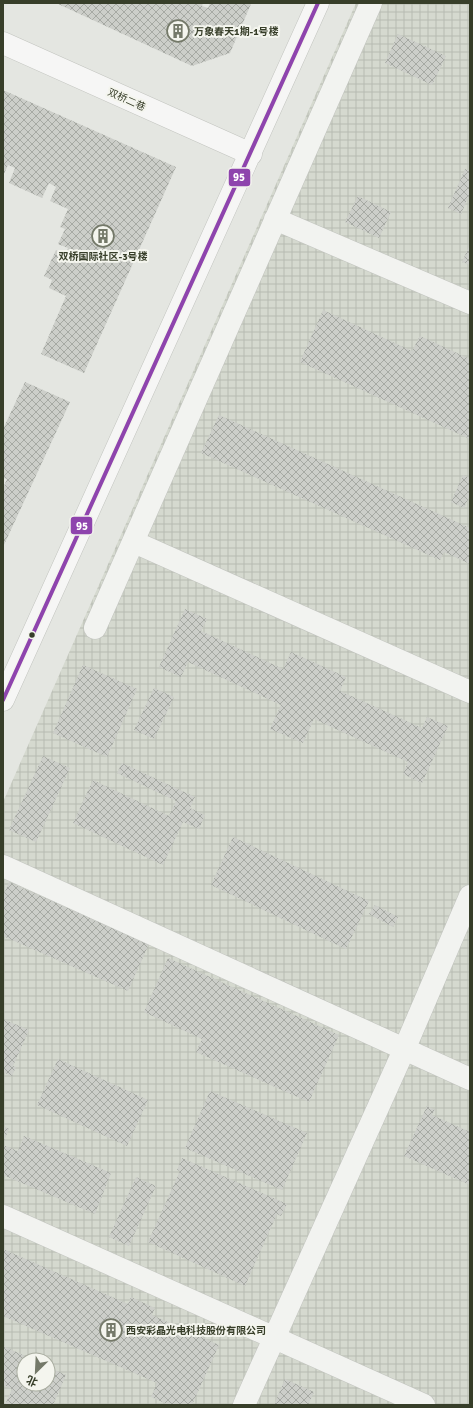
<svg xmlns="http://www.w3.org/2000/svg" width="473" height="1408" font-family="Signika,'Noto Sans SC',sans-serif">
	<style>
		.industrial { fill: url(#industrial-grid); fill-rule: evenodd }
		.building { fill: url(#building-cross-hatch) }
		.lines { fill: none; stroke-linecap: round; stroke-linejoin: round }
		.street-casing { stroke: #c2c4bf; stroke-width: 23 }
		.secondary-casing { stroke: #c2c4bf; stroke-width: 23 }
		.street { stroke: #f2f3f0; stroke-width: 22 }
		.secondary { stroke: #f6f6f5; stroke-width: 22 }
		.bus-1-casing { stroke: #f4f5ee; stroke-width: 7 }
		.bus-1 { stroke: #8e44ad; stroke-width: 4 }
		.bus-dot { fill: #373e29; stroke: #f4f5ee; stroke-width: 1.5 }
		.labels { text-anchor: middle; stroke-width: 4; stroke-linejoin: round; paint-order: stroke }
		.poi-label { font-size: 10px; font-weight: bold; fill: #373e29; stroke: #f4f5ee; text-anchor: start }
		.street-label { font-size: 10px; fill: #373e29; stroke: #f4f5ee }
		.line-badge { stroke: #f4f5ee; stroke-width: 1.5 }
		.badge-label { font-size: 11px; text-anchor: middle; font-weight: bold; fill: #fff }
	</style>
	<defs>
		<pattern id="industrial-grid" width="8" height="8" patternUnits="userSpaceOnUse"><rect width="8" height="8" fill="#d5d9cf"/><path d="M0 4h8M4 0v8" fill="none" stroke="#b7bbb2"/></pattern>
		<pattern id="building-cross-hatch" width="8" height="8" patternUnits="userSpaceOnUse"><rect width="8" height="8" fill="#cccec9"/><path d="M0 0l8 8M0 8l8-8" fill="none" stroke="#a6a9a3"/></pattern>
	</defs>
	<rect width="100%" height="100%" fill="#e4e6e1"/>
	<path class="industrial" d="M356,3H470V1405H3V802ZM24,1360H48V1384H24Z"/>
	<path class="building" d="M56,3H203L202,6L208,8L210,3L251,4L230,53L192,66Z
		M398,34L446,56L432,85L385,63Z
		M3,90L176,167L84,373L41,354L66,296L49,288L52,280L44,276L56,250L65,254L68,248L58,244L65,229L60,227L68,209L50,201L56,187L49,183L42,198L9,183L15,168L8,165L3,176Z
		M465,169L470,171V193L461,214L448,208Z
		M358,196L391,212L379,238L345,222Z
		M470,244V265L462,262Z
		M323,310L412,351L420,336L470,359V439L300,362Z
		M25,382L70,402L3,547V488L7,479L3,478V426L4,427Z
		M219,415L470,528V564L444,552L440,560L201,453Z
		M463,475L470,478V495L464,508L451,502Z
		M185,609L207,619L201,631L283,669L291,652L346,677L340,691L422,728L427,717L448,726L422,783L403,774L408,762L314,719L303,743L270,729L281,705L188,662L181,677L159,667Z
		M83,665L137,689L107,757L53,733Z
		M154,688L174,697L154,739L134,730Z
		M43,756L70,768L36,842L9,830Z
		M122,763L195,797L190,808L205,815L199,829L183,822L163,865L73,823L93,780L169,816L176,801L117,773Z
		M233,837L369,901L346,949L211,885Z
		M9,882L149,944L128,991L3,936V896Z
		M375,905L398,917L393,927L369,914Z
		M168,958L339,1035L309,1102L196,1052L202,1039L144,1012Z
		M3,1019L29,1030L13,1066L16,1067L12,1076L3,1072Z
		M58,1059L148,1100L127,1146L37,1105Z
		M210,1091L307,1133L282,1190L185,1148Z
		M427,1106L435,1110L432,1115L470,1132V1185L404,1156Z
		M3,1126L9,1129L3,1143Z
		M24,1136L111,1173L95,1214L3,1175V1145L18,1151Z
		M182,1158L287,1204L281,1216L277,1214L245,1286L148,1242L180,1171L177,1170Z
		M136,1177L156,1186L129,1246L109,1237Z
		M3,1249L128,1304L131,1297L155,1308L152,1315L219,1345L192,1405H169L151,1397L157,1383L3,1316Z
		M3,1346L34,1360H24V1384H48V1367L66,1375L53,1405H5L12,1389L3,1385Z
		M285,1379L314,1392L308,1405H274Z"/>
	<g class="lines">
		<g class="street-casing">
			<path id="street" d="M275,219L470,303
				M134,542L470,692
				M95,628L371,3
				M3,866L470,1079
				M3,1216L424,1405
				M244,1405L404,1050L470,896"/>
		</g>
		<g class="secondary-casing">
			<path id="secondary" d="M3,43L251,154
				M3,700L318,3"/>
		</g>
		<use href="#street" class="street"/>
		<use href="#secondary" class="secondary"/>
		<g class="bus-1-casing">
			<path id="bus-1" d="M3,700L318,3"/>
		</g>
		<use href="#bus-1" class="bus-1"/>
	</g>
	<defs>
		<g id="building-ring" transform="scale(1.15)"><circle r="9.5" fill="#f4f5ee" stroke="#747969" stroke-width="1.5"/><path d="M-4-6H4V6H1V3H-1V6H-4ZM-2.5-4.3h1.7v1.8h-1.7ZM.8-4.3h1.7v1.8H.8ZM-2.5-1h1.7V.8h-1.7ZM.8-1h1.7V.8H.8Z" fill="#747969"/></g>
	</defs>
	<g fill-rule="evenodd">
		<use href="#building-ring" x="178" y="31"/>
		<use href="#building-ring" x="103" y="236"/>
		<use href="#building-ring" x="111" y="1330"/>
	</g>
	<circle class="bus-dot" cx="32" cy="635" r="3.5"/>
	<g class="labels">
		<g class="poi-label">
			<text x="194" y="35">万象春天1期-1号楼</text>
			<text x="103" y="260" text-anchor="middle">双桥国际社区-3号楼</text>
			<text x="126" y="1334">西安彩晶光电科技股份有限公司</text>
		</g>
		<g class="street-label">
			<text transform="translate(127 99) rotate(24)" y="4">双桥二巷</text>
		</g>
	</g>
	<g class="line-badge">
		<rect x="228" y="168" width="23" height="19" rx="4" fill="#8e44ad"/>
		<rect x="70" y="516" width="23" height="19" rx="4" fill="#8e44ad"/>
	</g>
	<g class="badge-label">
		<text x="239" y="181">95</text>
		<text x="82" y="530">95</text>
	</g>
	<rect width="473" height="1408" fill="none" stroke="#373e29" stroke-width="8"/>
	<g transform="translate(36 1372) rotate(204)"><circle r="19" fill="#f4f5ee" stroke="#a8ac9f"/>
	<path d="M0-3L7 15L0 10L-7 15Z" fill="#747969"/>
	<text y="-6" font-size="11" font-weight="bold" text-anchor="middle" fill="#373e29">北</text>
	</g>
</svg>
